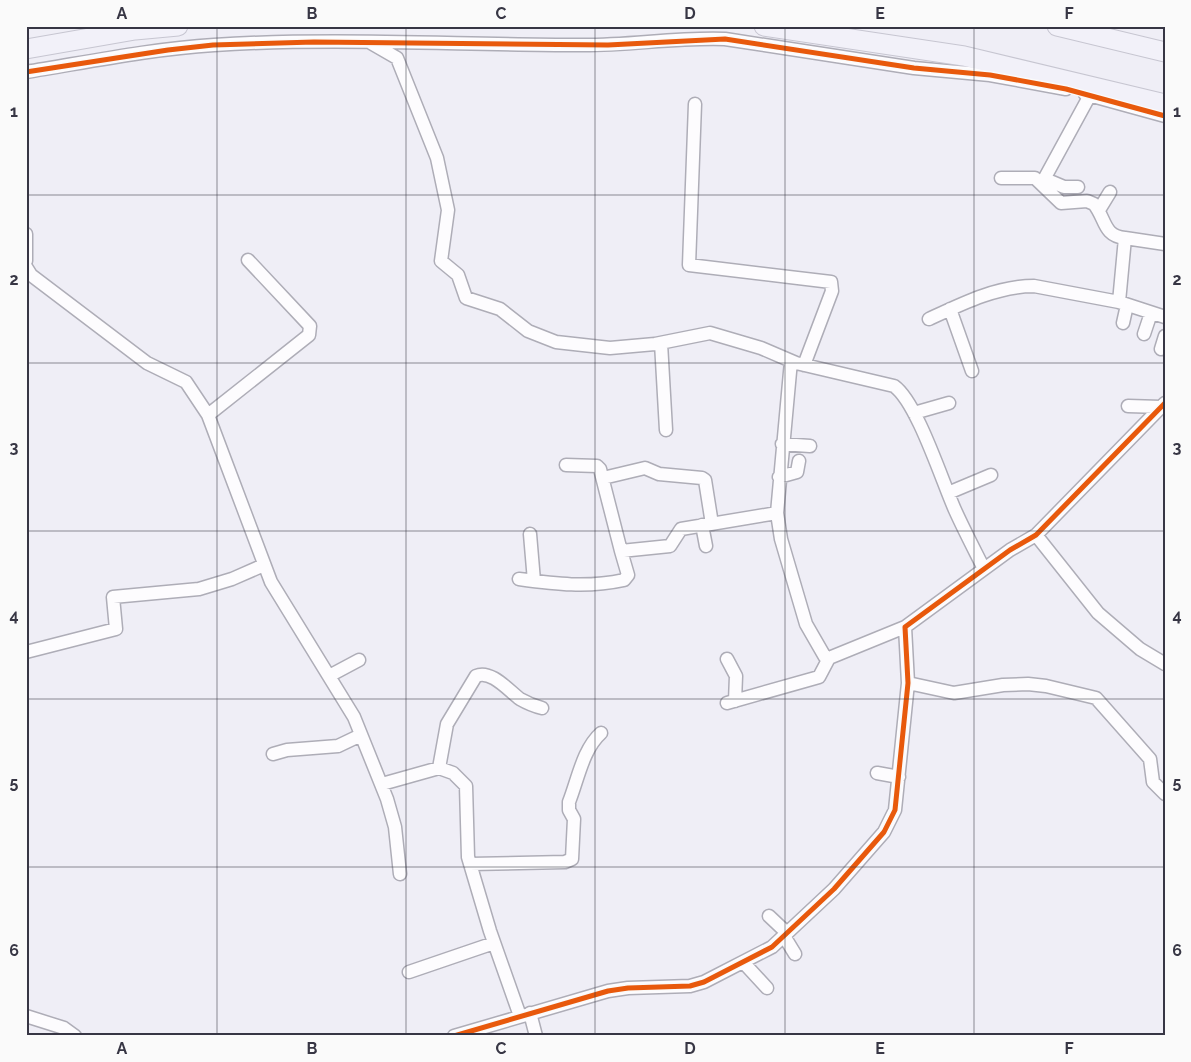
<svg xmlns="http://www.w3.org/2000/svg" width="1191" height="1062" font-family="Raleway,sans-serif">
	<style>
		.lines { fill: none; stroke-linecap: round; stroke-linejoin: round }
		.minor-casing { stroke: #aeadb7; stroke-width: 15 }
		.highway-casing { stroke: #c7c6d1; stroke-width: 21 }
		.minor { stroke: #fdfcfe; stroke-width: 12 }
		.highway { stroke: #f2f1f9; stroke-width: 19 }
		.cycleway-casing { stroke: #fafafa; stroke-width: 8 }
		.cycleway { stroke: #e8590c; stroke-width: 5 }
		.grid { fill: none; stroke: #373644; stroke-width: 1; stroke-opacity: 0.55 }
		.neatline { fill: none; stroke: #373644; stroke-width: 2 }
		.grid-label { font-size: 16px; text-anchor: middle; font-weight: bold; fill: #373644 }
	</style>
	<rect width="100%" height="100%" fill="#efeef6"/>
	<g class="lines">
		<g class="minor-casing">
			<path id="minor" d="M371,43L397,58L437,158L448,210L441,261L458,275L466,298L500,309L528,331L556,342L610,348L655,344L710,333L761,348L796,363L894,386C917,402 942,481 955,510C964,530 974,549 984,569
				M26,72C88,62 151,49 214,45C334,37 457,45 578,45C627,46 676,37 725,39L914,68L990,75L1066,89
				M1085,94L1165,116
				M695,104L689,265L831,282L832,291L804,365
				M1001,178H1035L1061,203L1087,201L1094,204C1106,219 1103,236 1125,238L1119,302L1165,317
				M1045,179L1064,187H1078
				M1042,183L1090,95
				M1099,210L1110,192
				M26,234V261
				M1125,238L1165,244
				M26,267L31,275L147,363L186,382L208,415L271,582L354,717L387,799L395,827L400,874
				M950,309L972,371
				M929,319C961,304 997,286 1034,286L1119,302
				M1123,323L1127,305
				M1144,334L1151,313
				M661,343L666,430
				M1161,349L1165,336
				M791,361L777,513L781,539L806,624L825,657L829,658L905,627
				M1128,406L1161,407
				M914,413L949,403
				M208,415L309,335L310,326L248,260
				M782,444L810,446
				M566,465L597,466L600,469L621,551
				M779,477L797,472L799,461
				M603,478L645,468L659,474L702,478L705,480L712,524
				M948,493L991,475
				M702,525L706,546
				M530,534L534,581
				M1036,535L1098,613L1140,649L1165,664
				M519,579C556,584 587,588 624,580L628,575L621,551L670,546L681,529L777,513
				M26,652L116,629L113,597L199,589L232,579L264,565
				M727,659L736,676L735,701
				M329,676L359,660
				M908,683L954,693L1003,685L1028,684L1046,686L1096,698L1150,759L1153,782L1165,794
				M727,703L819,677L829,658
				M273,754L287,750L338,746L361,735
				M439,768L447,724L476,676C491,669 509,691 520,699C527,703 534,706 542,708
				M877,773L899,777
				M382,784L439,768L453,773L466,786L468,857L490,931L520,1016
				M470,864L565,862L572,859L574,819L569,810V802C578,779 583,749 601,733
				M769,916L787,933
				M784,936L795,954
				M743,962L767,988
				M409,972L494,943
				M530,1013L536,1036
				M26,1016L64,1028L75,1036
				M454,1036L608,991L628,988L690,986L704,982L772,947L834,889L884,832L895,810L908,683L905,627L1010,550L1036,535L1165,403"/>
		</g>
		<g class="highway-casing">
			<path id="highway" d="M764,26L964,56L1165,104
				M1057,26L1165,52
				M26,49L135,30L178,26"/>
		</g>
		<use href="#minor" class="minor"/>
		<use href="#highway" class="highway"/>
		<g class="cycleway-casing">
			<path id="cycleway" d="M26,72L168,50L213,45L314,42L608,45L725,39L914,68L990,75L1066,89L1165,116
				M454,1036L608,991L628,988L690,986L704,982L772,947L834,889L884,832L895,810L908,683L905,627L1010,550L1036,535L1165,403"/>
		</g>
		<use href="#cycleway" class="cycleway"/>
	</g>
	<path class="grid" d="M217,26V1036M406,26V1036M595,26V1036M785,26V1036M974,26V1036M26,195H1165M26,363H1165M26,531H1165M26,699H1165M26,867H1165"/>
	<rect width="1191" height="1062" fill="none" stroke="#fafafa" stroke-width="55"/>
	<rect x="28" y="28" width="1136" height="1006" class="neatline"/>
	<g class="grid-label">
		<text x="122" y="19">A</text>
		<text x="312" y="19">B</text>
		<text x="501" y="19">C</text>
		<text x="690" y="19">D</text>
		<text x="880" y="19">E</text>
		<text x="1069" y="19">F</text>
		<text x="14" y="117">1</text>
		<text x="1177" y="117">1</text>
		<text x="14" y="285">2</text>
		<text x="1177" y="285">2</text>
		<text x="14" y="453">3</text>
		<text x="1177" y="453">3</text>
		<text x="14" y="621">4</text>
		<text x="1177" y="621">4</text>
		<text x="14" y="788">5</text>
		<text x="1177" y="788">5</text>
		<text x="14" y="956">6</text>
		<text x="1177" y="956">6</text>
		<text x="122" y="1054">A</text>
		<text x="312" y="1054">B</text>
		<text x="501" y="1054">C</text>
		<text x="690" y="1054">D</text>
		<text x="880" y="1054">E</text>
		<text x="1069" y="1054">F</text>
	</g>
</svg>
